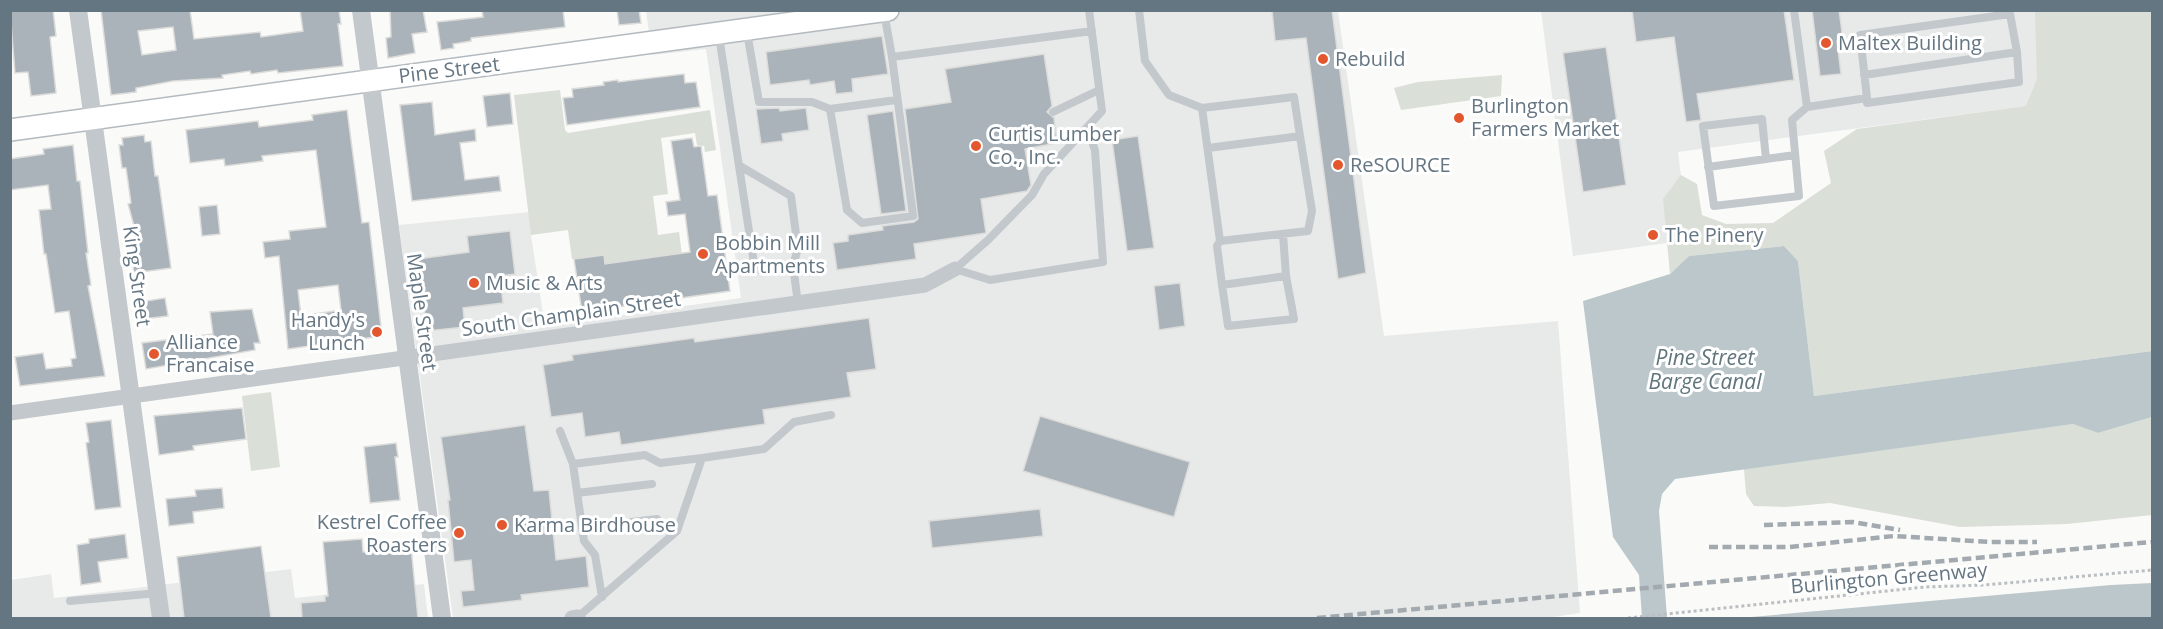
<svg xmlns="http://www.w3.org/2000/svg" width="2163" height="629" font-family="'Open Sans',sans-serif">
	<style>
		.built { fill: #e8e9e9 }
		.green { fill: #dadfd7 }
		.water { fill: #bbc7cb }
		.building { fill: #aab3b9; stroke: #dcdcda; stroke-width: 1.5; fill-rule: evenodd }
		.lines { fill: none; stroke-linecap: round; stroke-linejoin: round }
		.secondary-casing { stroke: #b3babf; stroke-width: 24 }
		.path { stroke: #bbbfc2; stroke-width: 3; stroke-dasharray: 3 3; stroke-linecap: butt }
		.service { stroke: #c3c8cc; stroke-width: 8 }
		.minor { stroke: #c3c8cc; stroke-width: 15 }
		.tertiary { stroke: #c3c8cc; stroke-width: 18 }
		.secondary { stroke: #fff; stroke-width: 21 }
		.rail { stroke: #a2aab0; stroke-width: 4.5; stroke-dasharray: 9 4.5; stroke-linecap: butt }
		.poi-dot { fill: #e4572e; stroke: #fff; stroke-width: 2 }
		.labels { text-anchor: middle; stroke-width: 6; stroke-linejoin: round; paint-order: stroke }
		.poi-label { font-size: 20px; fill: #657683; stroke: #fff; text-anchor: start }
		.street-label { font-size: 20px; fill: #657683; stroke: #fff }
		.water-label { font-size: 21px; font-style: italic; fill: #60757c; stroke: #fff }
	</style>
	<rect width="100%" height="100%" fill="#fafaf8"/>
	<path class="built" d="M646,11H1338L1384,336L1558,321L1580,613L1547,618H453L399,225L530,212L531,235L545,326L741,298L706,49L652,55Z
		M1541,11H2039L2049,103L1678,152L1689,240L1573,256Z
		M291,569L295,598L424,584L428,618H11V580L51,574L54,598Z"/>
	<path class="green" d="M2035,11H2152V351L1814,396L1798,261L1784,246L1689,256L1670,274L1663,199L1681,175L1697,184L1702,215L1726,224L1773,223L1831,183L1824,151L1857,129L2026,106L2037,79Z
		M1502,75L1501,96L1401,110L1394,88L1418,82Z
		M560,90L565,130L568,133L710,110L716,150L705,152L704,146L697,145L695,133L661,138L668,194L653,196L658,235L679,232L682,255L605,264L603,255L572,259L568,230L531,235L514,95Z
		M271,392L280,467L251,471L242,396Z
		M2152,417V515L2067,524L1960,527L1830,503L1785,507L1754,506L1746,494L1744,469L2073,424L2098,433Z"/>
	<path class="water" d="M1784,246L1798,261L1814,396L2152,351V417L2098,433L2073,424L1675,479L1662,494L1659,511L1667,618H1642L1639,575L1613,537L1583,301L1670,274L1689,256Z
		M2152,583V618H1740L2111,585Z"/>
	<path class="building" d="M10,10H53L56,36L50,37L56,93L31,96L28,72L15,73Z
		M101,10H190L194,39L260,32L261,37L303,31L300,10H339L341,24H338L343,66L278,73L277,70L251,74L250,71L222,75L223,78L173,81L136,88V92L111,95ZM173,27L176,50L142,55L138,31Z
		M390,10H423L427,32L412,34L415,53L388,58L386,38L391,37Z
		M482,10H563L565,27L471,38V41L453,44L454,48L441,50L437,22L483,17Z
		M617,10H639L641,23L619,25Z
		M1272,10H1332L1366,273L1338,279L1306,38L1275,41Z
		M1632,10H1784L1794,80L1697,94L1701,120L1686,122L1674,37L1636,42Z
		M1812,10H1839L1842,32L1837,41L1841,74L1820,76Z
		M882,36L888,74L852,79L853,92L836,94L834,81L810,85L809,80L770,85L766,52Z
		M1606,47L1626,185L1583,192L1563,53Z
		M1044,54L1052,106L1047,112L1054,118L1057,143L1025,149L1031,185L1027,191L981,199L986,233L914,244L916,259L837,270L833,243L848,241V235L883,230L882,226L914,222L918,219L905,109L951,102L945,69Z
		M684,74L685,83L696,82L700,107L567,125L563,98L573,97L572,89L604,85L603,82L618,80V82Z
		M510,93L513,124L487,127L483,96Z
		M432,102L435,135L475,129L476,141L460,143L465,180L499,176L501,191L412,201L400,105Z
		M779,108L780,111L806,108L809,130L782,134L783,141L761,144L756,109Z
		M347,110L362,223L369,222L382,336L288,349L279,256L265,258L263,242L290,239L289,231L326,227L316,150L262,156L263,161L225,166L224,159L190,163L186,130L258,121L259,127L313,120L312,115ZM338,285L341,310L301,316L298,290Z
		M893,111L906,211L881,214L867,115Z
		M144,135L145,142L151,141L155,176H158L171,268L134,273L132,258H137L134,226L128,204L131,203L126,168H122L119,145H123L122,138Z
		M1138,136L1154,248L1127,251L1112,140Z
		M692,138L694,147L701,146L708,196L717,195L730,291L582,312L574,259L604,255L605,264L690,252L685,214L668,216L666,202L680,200L671,141Z
		M73,145L77,181H80L88,253H86L91,285L88,286L105,376L20,386L15,357L43,353L46,369L72,366L71,359L76,358L69,311L55,313L46,254H44L39,210L51,209L48,185L10,190V159L44,154L43,149Z
		M217,205L220,234L202,236L199,207Z
		M510,231L515,274L500,276L503,303L463,308L465,327L427,331L418,259L469,252L467,236Z
		M1180,283L1185,326L1159,330L1154,286Z
		M165,298L168,316L143,319L140,302Z
		M252,309L260,343H254L255,350L146,369L142,343L213,334L210,312Z
		M869,318L876,369L847,373L851,397L763,410L765,424L621,445L619,432L585,437L582,413L551,417L543,365L573,360L572,355L694,338L695,342Z
		M242,408L246,439L193,446L194,450L159,455L154,416Z
		M1040,416L1190,462L1174,517L1023,471Z
		M111,420L121,507L95,510L86,443L89,442L86,423Z
		M525,425L534,491L549,490L556,560L586,556L589,587L521,595L522,600L463,607L461,591L474,590L471,560L454,562L448,500H450L441,437Z
		M396,443L398,457H395L400,500L370,503L364,447Z
		M222,488L224,508L193,512L194,523L169,526L166,499L196,496L195,490Z
		M1040,509L1043,536L932,548L929,521Z
		M125,534L128,558L98,562L101,582L81,585L77,545L89,543V539Z
		M362,539L363,552L411,547L418,618H302L301,603L325,601V596H328L323,542Z
		M261,546L271,618H184L177,557Z"/>
	<g class="lines">
		<g class="secondary-casing">
			<path id="secondary" d="M10,130L888,10"/>
		</g>
		<path class="path" d="M1628,618L1925,587L1985,585L2152,570"/>
		<path class="service" d="M1139,10L1145,61L1169,95L1202,108L1294,97L1300,136L1208,148
			M1794,10L1807,107L1867,98L1860,35L2010,14L2009,10
			M884,12L892,57L1092,31
			M2010,14L2017,52
			M747,32L759,102H812L830,109L847,210L862,223L913,216L892,57
			M719,36L755,270L793,265L798,249L791,196L740,166
			M1864,75L2017,52L2019,82L1867,103V98
			M1202,108L1220,241L1308,231L1312,211L1300,136
			M830,109L896,100
			M1053,112L1099,90
			M1088,127L1095,151L1103,262L990,280L955,269L988,240L1032,195L1044,174L1102,111L1089,10
			M1766,159L1795,155
			M1708,167L1766,159L1762,119L1703,126L1714,206L1799,196L1792,120L1807,107
			M1220,241L1217,246L1222,285L1286,276L1283,234
			M793,265L798,304
			M1222,285L1228,326L1294,319L1286,276
			M560,431L573,464
			M577,493L652,484
			M582,528L657,519
			M602,597L595,555L584,541L573,464L645,455L660,463L702,458
			M70,601L158,593
			M578,617L677,531L702,458L764,449L794,422L831,415"/>
		<path class="minor" d="M10,413L925,285L955,269
			M572,618L578,617"/>
		<path class="tertiary" d="M78,10L161,618
			M361,10L442,618"/>
		<use href="#secondary" class="secondary"/>
		<path class="rail" d="M1764,525L1853,522L1900,530
			M1709,547H1790L1894,536L1990,542H2037
			M1317,618L2152,542"/>
	</g>
	<g class="poi-dot">
		<circle cx="1826" cy="43" r="6"/>
		<circle cx="1323" cy="59" r="6"/>
		<circle cx="1459" cy="118" r="6"/>
		<circle cx="976" cy="146" r="6"/>
		<circle cx="1338" cy="165" r="6"/>
		<circle cx="1653" cy="235" r="6"/>
		<circle cx="703" cy="254" r="6"/>
		<circle cx="474" cy="283" r="6"/>
		<circle cx="377" cy="332" r="6"/>
		<circle cx="154" cy="354" r="6"/>
		<circle cx="502" cy="525" r="6"/>
		<circle cx="459" cy="533" r="6"/>
	</g>
	<g class="labels">
		<g class="poi-label">
			<text x="1838" y="50">Maltex Building</text>
			<text x="1335" y="66">Rebuild</text>
			<text x="1471" y="113">Burlington<tspan x="1471" dy="23">Farmers Market</tspan></text>
			<text x="988" y="141">Curtis Lumber<tspan x="988" dy="23">Co., Inc.</tspan></text>
			<text x="1350" y="172">ReSOURCE</text>
			<text x="1665" y="242">The Pinery</text>
			<text x="715" y="250">Bobbin Mill<tspan x="715" dy="23">Apartments</tspan></text>
			<text x="486" y="290">Music &amp; Arts</text>
			<text x="365" y="327" text-anchor="end">Handy's<tspan x="365" dy="23">Lunch</tspan></text>
			<text x="166" y="349">Alliance<tspan x="166" dy="23">Francaise</tspan></text>
			<text x="447" y="529" text-anchor="end">Kestrel Coffee<tspan x="447" dy="23">Roasters</tspan></text>
			<text x="514" y="532">Karma Birdhouse</text>
		</g>
		<g class="street-label">
			<text transform="translate(449 70) rotate(-7)" y="7">Pine Street</text>
			<text transform="translate(137 276) rotate(82)" y="7">King Street</text>
			<text transform="translate(422 312) rotate(82)" y="7">Maple Street</text>
			<text transform="translate(571 314) rotate(-8)" y="7">South Champlain Street</text>
			<text transform="translate(1889 578) rotate(-5)" y="7">Burlington Greenway</text>
		</g>
		<g class="water-label">
			<text x="1705" y="365">Pine Street<tspan x="1705" dy="24">Barge Canal</tspan></text>
		</g>
	</g>
	<rect width="2163" height="629" fill="none" stroke="#657683" stroke-width="24"/>
</svg>
